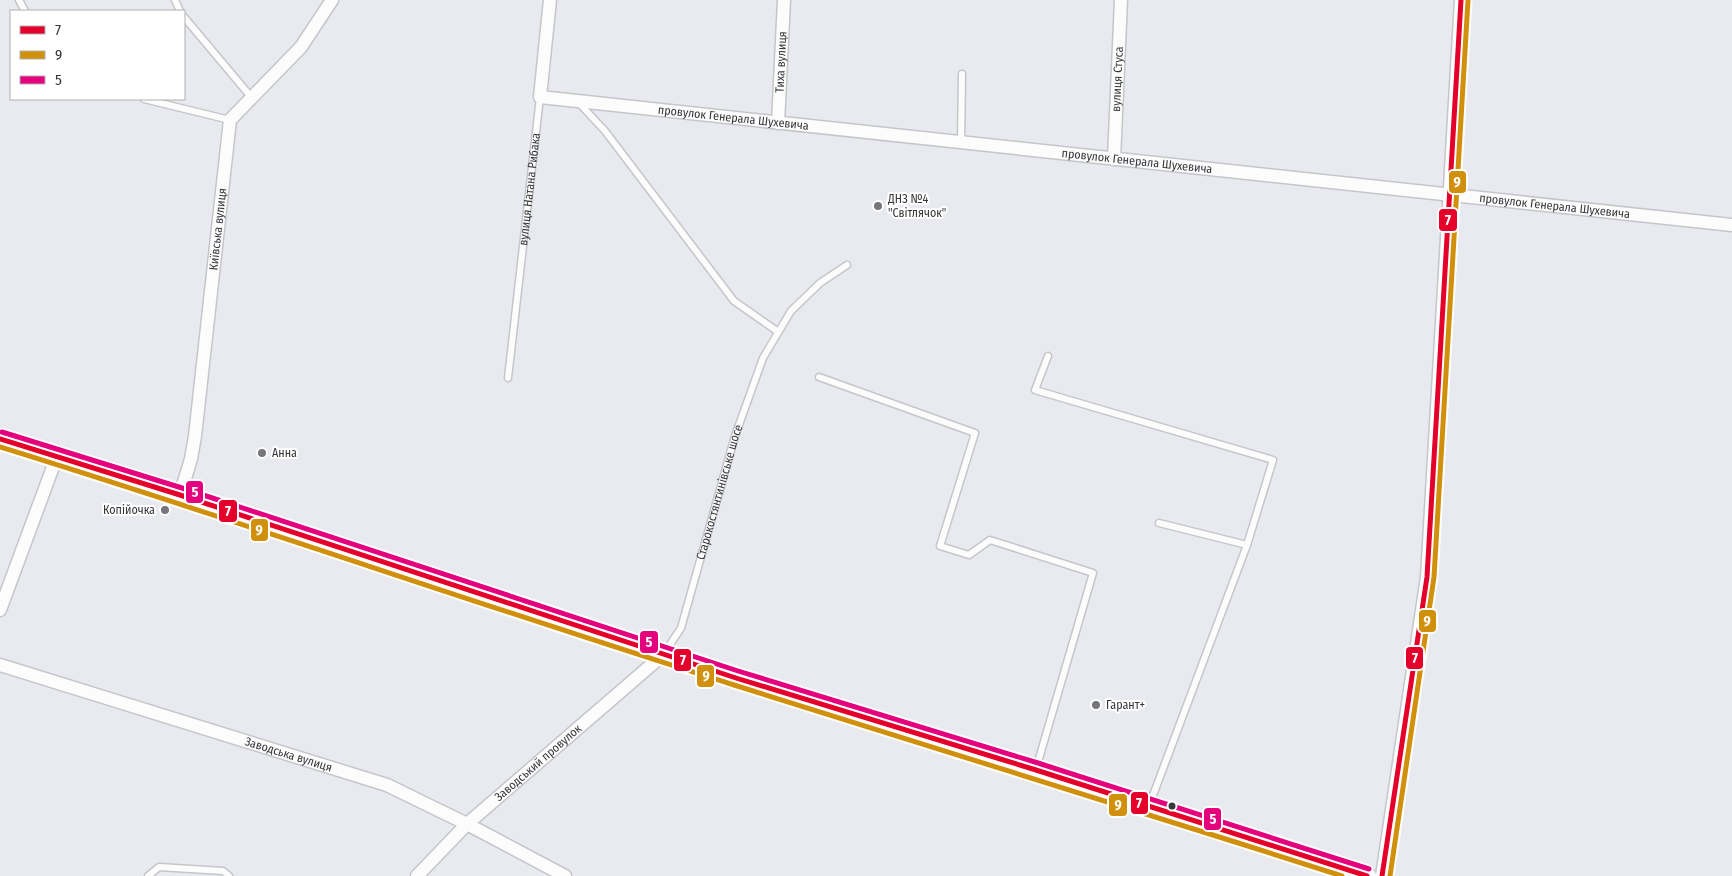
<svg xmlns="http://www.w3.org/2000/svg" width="1732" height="876" font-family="'Fira Sans Condensed',sans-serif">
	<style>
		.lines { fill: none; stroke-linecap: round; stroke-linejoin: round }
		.lane-casing { stroke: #c4c6ca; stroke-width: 9 }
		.street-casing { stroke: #c4c6ca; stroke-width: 15 }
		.secondary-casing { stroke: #c4c6ca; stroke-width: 20 }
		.lane { stroke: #fcfcfd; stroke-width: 6 }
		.street { stroke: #fcfcfd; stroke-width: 12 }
		.secondary { stroke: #fcfcfd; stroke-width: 18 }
		.bus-1-casing { stroke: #fff; stroke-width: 9 }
		.bus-2-casing { stroke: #fff; stroke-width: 9 }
		.bus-3-casing { stroke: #fff; stroke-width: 9 }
		.bus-1 { stroke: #e4002b; stroke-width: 5 }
		.bus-2 { stroke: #d0900c; stroke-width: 5 }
		.bus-3 { stroke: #e5007d; stroke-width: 5 }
		.poi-dot { fill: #74767a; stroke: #fff; stroke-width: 2 }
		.bus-dot { fill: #36373b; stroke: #fff; stroke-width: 2 }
		.labels { text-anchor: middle; stroke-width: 4; stroke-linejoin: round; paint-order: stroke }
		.street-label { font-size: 12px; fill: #36373b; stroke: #fff }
		.poi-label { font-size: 12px; fill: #36373b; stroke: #fff; text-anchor: start }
		.line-badge { stroke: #fff; stroke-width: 2 }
		.badge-label { font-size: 14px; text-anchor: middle; font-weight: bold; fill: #fff }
	</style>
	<rect width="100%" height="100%" fill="#e8eaf0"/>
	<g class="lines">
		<g class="lane-casing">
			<g id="lane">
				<path d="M19,0L25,11"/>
				<path d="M175,0L180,11"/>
				<path d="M184,17L252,98"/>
				<path d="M144,99L230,120"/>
				<path d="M579,103L605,131L734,301L777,331"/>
				<path d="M961,143L962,74"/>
				<path d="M1048,356L1035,390L1273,460L1247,545L1149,806"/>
				<path d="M819,377L975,433L940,546L969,555L990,540L1093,573L1036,769"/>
				<path id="s1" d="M508,378L540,97"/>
				<path d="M1159,523L1247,545"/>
				<path id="s2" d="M665,652L681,628L735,436L763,358L791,311L820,283L847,265"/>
				<path d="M148,876L159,867L223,871L229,876"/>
			</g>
		</g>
		<g class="street-casing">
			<g id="street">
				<path id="s3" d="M550,0L540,97L1732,225"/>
				<path id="s4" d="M778,123L784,0"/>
				<path id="s5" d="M1114,159L1121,0"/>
				<path id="s6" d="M180,495L191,459L195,436L230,120L301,47L332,0"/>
				<path d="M0,610L57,456"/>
				<path id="s7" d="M0,665L387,785L467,824L565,876"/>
				<path id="s8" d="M417,876L467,824L664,654"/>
				<path d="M1382,876L1427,577L1461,0"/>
			</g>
		</g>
		<g class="secondary-casing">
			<path id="secondary" d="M0,439L180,495L736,678L1036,770L1367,876"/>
		</g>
		<use href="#lane" class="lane"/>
		<use href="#street" class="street"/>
		<use href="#secondary" class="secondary"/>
		<g class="bus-1-casing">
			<path id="bus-1" d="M0,439L180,495L736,678L1036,770L1367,876
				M1382,876L1427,577L1461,0"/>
		</g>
		<g class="bus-2-casing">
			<path id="bus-2" d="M0,447C246,523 489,608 734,685C937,750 1140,811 1342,876
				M1390,876L1434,577L1468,0"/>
		</g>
		<g class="bus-3-casing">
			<path id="bus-3" d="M2,432L182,488L738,671L1038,763L1369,869"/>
		</g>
		<use href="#bus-1" class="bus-1"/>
		<use href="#bus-2" class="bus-2"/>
		<use href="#bus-3" class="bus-3"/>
	</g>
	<g class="poi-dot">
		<circle cx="878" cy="206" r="5"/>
		<circle cx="262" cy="453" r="5"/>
		<circle cx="165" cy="510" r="5"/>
		<circle cx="1096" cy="705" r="5"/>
	</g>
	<circle class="bus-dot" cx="1172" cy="806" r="4.5"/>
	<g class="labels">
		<g class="street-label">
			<text dy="4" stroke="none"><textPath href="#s4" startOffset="61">Тиха вулиця</textPath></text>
			<text dy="4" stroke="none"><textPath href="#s5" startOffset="80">вулиця Стуса</textPath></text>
			<text dy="4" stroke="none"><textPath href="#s3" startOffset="292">провулок Генерала Шухевича</textPath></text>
			<text dy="4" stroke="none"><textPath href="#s3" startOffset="698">провулок Генерала Шухевича</textPath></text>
			<text dy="4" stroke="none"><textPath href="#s1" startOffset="190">вулиця Натана Рибака</textPath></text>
			<text dy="4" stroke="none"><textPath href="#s3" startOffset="1118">провулок Генерала Шухевича</textPath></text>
			<text dy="4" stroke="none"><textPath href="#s6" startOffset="269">Київська вулиця</textPath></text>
			<text dy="4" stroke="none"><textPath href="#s2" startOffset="170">Старокостянтинівське шосе</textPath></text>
			<text dy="4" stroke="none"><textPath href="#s7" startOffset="302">Заводська вулиця</textPath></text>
			<text dy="4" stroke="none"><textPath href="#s8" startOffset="166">Заводський провулок</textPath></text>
		</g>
		<g class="poi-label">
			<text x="888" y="203">ДНЗ №4<tspan x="888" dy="14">"Світлячок"</tspan></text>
			<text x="272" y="457">Анна</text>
			<text x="155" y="514" text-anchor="end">Копійочка</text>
			<text x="1106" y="709">Гарант+</text>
		</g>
	</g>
	<g class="line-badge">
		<rect x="1448" y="170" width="19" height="24" rx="5" fill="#d0900c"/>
		<rect x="1438" y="208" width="20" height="24" rx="5" fill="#e4002b"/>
		<rect x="185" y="480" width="19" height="24" rx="5" fill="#e5007d"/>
		<rect x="218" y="499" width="20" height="24" rx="5" fill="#e4002b"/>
		<rect x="250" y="518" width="19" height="24" rx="5" fill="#d0900c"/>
		<rect x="1418" y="609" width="19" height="24" rx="5" fill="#d0900c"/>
		<rect x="639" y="630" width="20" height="24" rx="5" fill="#e5007d"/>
		<rect x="1405" y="646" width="19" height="24" rx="5" fill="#e4002b"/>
		<rect x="673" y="648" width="19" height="24" rx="5" fill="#e4002b"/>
		<rect x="696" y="664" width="19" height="24" rx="5" fill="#d0900c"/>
		<rect x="1130" y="791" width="19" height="24" rx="5" fill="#e4002b"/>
		<rect x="1108" y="793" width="20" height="24" rx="5" fill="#d0900c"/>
		<rect x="1203" y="807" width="19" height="24" rx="5" fill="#e5007d"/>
	</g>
	<g class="badge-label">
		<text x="1457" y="187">9</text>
		<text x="1448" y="225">7</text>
		<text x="195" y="497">5</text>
		<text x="228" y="516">7</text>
		<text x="259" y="535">9</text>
		<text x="1427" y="626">9</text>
		<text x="649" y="647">5</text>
		<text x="1415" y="663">7</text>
		<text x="683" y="665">7</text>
		<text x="706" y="681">9</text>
		<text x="1139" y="808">7</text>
		<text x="1118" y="810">9</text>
		<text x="1213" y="824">5</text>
	</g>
	<rect x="10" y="10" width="175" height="90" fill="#ffffff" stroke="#afafb1"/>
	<rect x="20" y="26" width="25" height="8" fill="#e4002b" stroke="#afafb1"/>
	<text x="55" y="35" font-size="15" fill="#36373b">7</text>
	<rect x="20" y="51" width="25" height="8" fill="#d0900c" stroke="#afafb1"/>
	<text x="55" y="60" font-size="15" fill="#36373b">9</text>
	<rect x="20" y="76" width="25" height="8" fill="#e5007d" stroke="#afafb1"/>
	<text x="55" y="85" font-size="15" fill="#36373b">5</text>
</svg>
